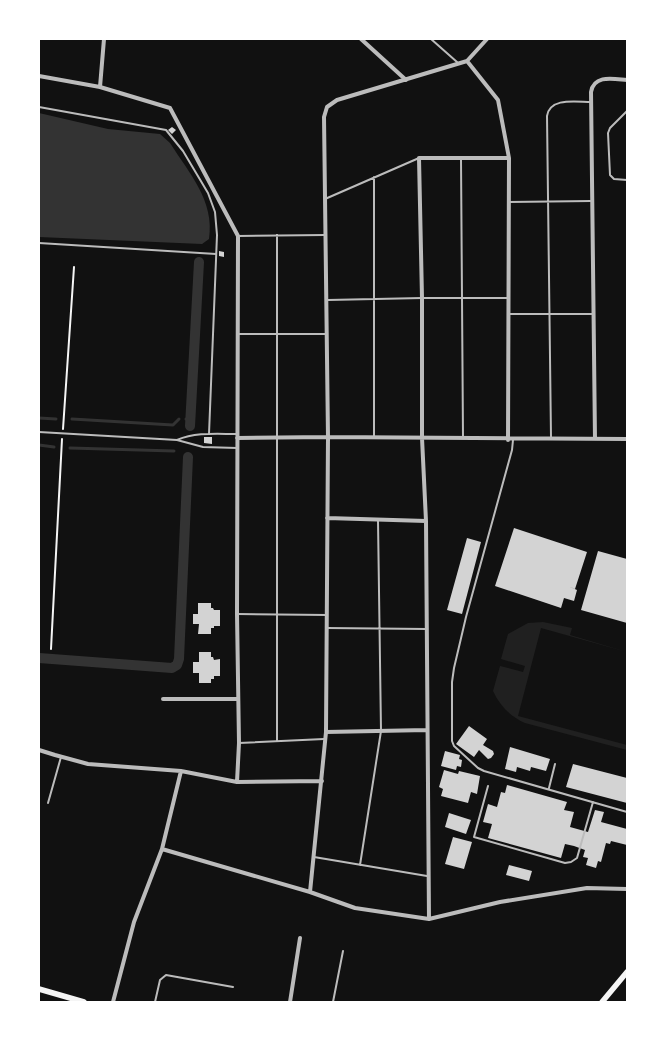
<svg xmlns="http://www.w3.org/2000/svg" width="666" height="1041" font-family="Ubuntu,sans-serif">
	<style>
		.green { fill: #202020 }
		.water { fill: #333 }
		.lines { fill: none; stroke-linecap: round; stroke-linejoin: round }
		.stream { stroke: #333; stroke-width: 3 }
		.canal { stroke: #333; stroke-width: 10 }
		.building { fill: #d3d3d3 }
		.path { stroke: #f5f5f5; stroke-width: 2 }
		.service { stroke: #bcbcbc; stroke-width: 2 }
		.minor { stroke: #bcbcbc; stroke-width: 4 }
		.secondary { stroke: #f5f5f5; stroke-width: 5.5 }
	</style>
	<rect width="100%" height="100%" fill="#111"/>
	<path class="green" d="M543,622L572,628L570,635L627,652L541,628L518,716L627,745V750L525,723C510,716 500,706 493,691L500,666L523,672L525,666L501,659L508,634L528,623Z"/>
	<path class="water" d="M39,113L108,129L160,134L170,143C189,173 215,201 209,239L202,244L39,237Z"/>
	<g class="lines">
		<path class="stream" d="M39,418L56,419
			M72,419L173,425L179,419
			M186,419H190
			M39,445L54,447
			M70,448L174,451"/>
		<path class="canal" d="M190,426L199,262
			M39,658L172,668L177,665L179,659L188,457"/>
	</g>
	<path class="building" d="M172,127L176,130L172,134L168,130Z
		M219,251L224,252V257L219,256Z
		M204,437H212V444L204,443Z
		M514,528L587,552L575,589L568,586L577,590L574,601L564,598L561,608L495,586Z
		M467,538L481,542L462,614L447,610Z
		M598,551L627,559V623L581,610Z
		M198,603H211V608H213L214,610H220V626H214V628H211V634H198L199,624H193V614H198Z
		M199,652H211V657H213L214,660L220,659V676H214V679H211V683H199V673H193V662H199Z
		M469,726L487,739L483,745L493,751L494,754L491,758L488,759L479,750L474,757L456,744Z
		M510,747L550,759L546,771L531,767L530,771L517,767L516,772L505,769Z
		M445,751L460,755L459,759L462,760L461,767L457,766L456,770L441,766Z
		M573,764L627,778V803L566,787Z
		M444,770L458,774L459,771L480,776L477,794L471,792L468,803L441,796L443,789L439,787Z
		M507,785L567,802L564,810L574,812L570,827L588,832L595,810L604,812L601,822L627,829V845L611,841L610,844L606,843L601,862L598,861L596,868L586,865L588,858L583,857L585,850L574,846L565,844L561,858L488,838L492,824L483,822L488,804L497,807L501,792L505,793Z
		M449,813L471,820L466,834L445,827Z
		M453,837L472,842L464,869L445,864Z
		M509,865L532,871L529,881L506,875Z"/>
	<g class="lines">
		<path class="path" d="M63,429L74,267
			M51,649L62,439"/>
		<path class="service" d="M431,39L457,62
			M39,107L166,130L183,151L208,193L215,212L217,235L209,434
			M627,111L610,128L608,133L610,175L614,179L627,180
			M461,159L463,437
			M325,199L419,158
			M509,202L591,201
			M277,235V741
			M238,236L325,235
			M39,243L216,254
			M328,300L422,298H508
			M508,314H593
			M238,334H325
			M39,432L177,440L203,447L237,448
			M551,437L547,116C550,97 576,102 591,102
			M374,438V177
			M177,440C196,432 216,434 236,434
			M513,440L512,450L466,617L454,668L452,682V741L454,746L478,768L484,771L627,812
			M237,614L327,615
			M327,628L427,629
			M239,743L324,739
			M488,786L474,837L565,863L571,862L577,858L593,802
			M549,788L555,764
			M48,803L61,757
			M314,857L427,876
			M360,865L381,731L378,521
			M155,1002L160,980L166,975L233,987
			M333,1002L343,951"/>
		<path class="minor" d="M361,39L406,80
			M467,61L498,100L509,158L508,440
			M39,76L100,87L170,108L238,236L237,614L239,743L237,782L322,781
			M100,87L104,39
			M237,438L328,437L627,439
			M595,439L591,92C594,74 614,79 627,80
			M327,518L426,521
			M163,699H238
			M326,732L427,730
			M39,750L55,755L88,764L181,771L237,782
			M162,849L310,892L355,908L429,919L500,902L587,888L627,889
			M310,892L326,732L328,437L324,117L327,107L337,100L467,61L487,39
			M429,919L426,521L422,438V298L419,158H509
			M113,1002L134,922L162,849L181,771
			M290,1002L300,938"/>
		<path class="secondary" d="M39,989L84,1002
			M602,1002L627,972"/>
	</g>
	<rect width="666" height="1041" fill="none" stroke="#ffffff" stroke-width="80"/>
</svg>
